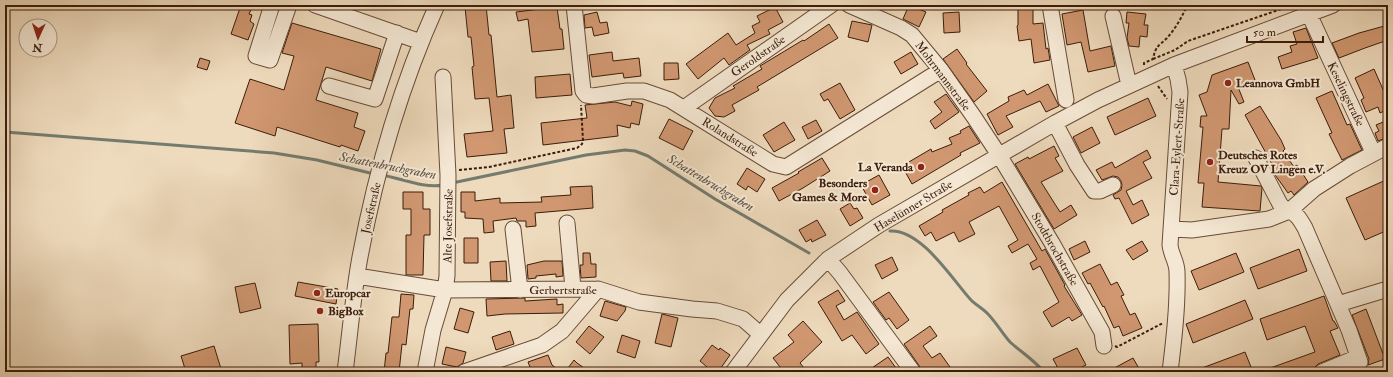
<svg xmlns="http://www.w3.org/2000/svg" width="1393" height="377" font-family="'IM FELL Double Pica',serif">
	<style>
		.lines { fill: none; stroke-linecap: round; stroke-linejoin: round }
		.stream { stroke: #747b6f; stroke-width: 3 }
		.building { fill: #d09770; stroke: #3c1d0b }
		.minor-casing { stroke: #684c37; stroke-width: 17 }
		.path { stroke: #3c1d0b; stroke-width: 2; stroke-dasharray: 3 2; stroke-linecap: butt }
		.minor { stroke: #f4e7d3; stroke-width: 15 }
		.poi-dot { fill: #8f2418; stroke: #f4e7d3; stroke-width: 1.5 }
		.labels { text-anchor: middle; stroke-width: 4; stroke-linejoin: round; paint-order: stroke }
		.street-label { font-size: 12px; fill: #3c1d0b; stroke: #f4e7d3 }
		.poi-label { font-size: 12px; font-weight: bold; fill: #3c1d0b; stroke: #f4e7d3; text-anchor: start }
		.water-label { font-size: 13px; font-style: italic; fill: #584c3d; stroke: #f4e7d3 }
	</style>
	<rect width="100%" height="100%" fill="#eedabc"/>
	<filter id="stains"><feTurbulence type="fractalNoise" baseFrequency=".005" numOctaves="4"/><feColorMatrix values="0 0 0 0 .2 0 0 0 0 .09 0 0 0 0 .02 0 0 0 .5 -.17"/></filter>
	<radialGradient id="worn" r=".72"><stop offset=".6" stop-color="#630" stop-opacity="0"/><stop offset="1" stop-color="#630" stop-opacity=".3"/></radialGradient>
	<g class="lines">
		<path class="stream" d="M5,132L274,153L317,160L374,174
			M382,175C400,178 425,189 443,185
			M452,183L586,155L625,150L635,151L648,156L715,199L809,253
			M890,231C921,229 952,279 971,300C976,305 982,308 987,313C996,322 1002,333 1010,342C1021,352 1034,360 1044,372"/>
	</g>
	<path class="building" d="M241,5H253L249,14L252,15L250,21L254,24L248,40L231,34Z
		M486,5L489,35H491L497,97L511,95L514,128L504,129L507,153L467,157L464,134L493,131L489,98L475,99L472,67L474,66L471,37H468L465,7Z
		M909,5L926,12L919,27L903,19Z
		M1018,5H1033V24L1043,23L1046,49L1048,48L1050,60L1034,63L1031,39L1019,41L1017,26L1018,25Z
		M557,7L560,29H562L564,49L532,52L528,19L518,21L516,12Z
		M775,7L783,22L768,30L770,34L747,45L750,50L729,65L724,58L698,79L686,64L728,33L736,45L755,33L752,26L760,22L757,16Z
		M1083,10L1090,51L1111,46L1115,66L1088,72L1081,42L1067,45L1062,14Z
		M597,12L600,23L607,22L609,33L594,36L592,27L585,28L584,15Z
		M959,12L960,32L944,33L943,13Z
		M1127,12L1146,14L1144,25H1148L1147,37L1140,36L1139,47L1129,46L1127,38L1129,23H1126Z
		M852,21L872,25L868,42L848,37Z
		M292,23L381,49L372,81L326,67L316,100L358,113L354,127L365,131L358,151L341,145L340,147L277,127L275,136L235,123L250,79L284,90L294,56L282,53Z
		M829,24L838,38L757,87L759,90L732,105L735,111L724,117L715,116L709,108L715,98L735,88L733,86L762,69L760,66L803,40L804,41Z
		M1388,25V40L1365,48L1339,58L1332,43L1359,33Z
		M1306,28L1318,58L1282,69L1278,57L1292,52L1290,46L1297,44L1293,32Z
		M957,49L967,63L966,64L987,91L974,102L943,59Z
		M612,52L613,61L639,58L641,76L624,78L623,73L592,77L589,55Z
		M911,52L918,64L901,74L894,62Z
		M200,58L210,61L207,70L197,67Z
		M1248,62L1255,80L1238,87L1244,102L1239,104L1231,90L1229,129H1222L1218,182L1261,186L1262,188L1260,211L1202,207L1204,183H1198L1203,127H1200L1201,116H1207L1199,95L1207,92L1212,75Z
		M664,63H678L679,79L664,80Z
		M1374,69L1385,94L1388,93V109L1380,113L1378,107L1366,112L1361,100L1364,98L1355,78Z
		M570,74L572,95L536,98L535,77Z
		M840,83L855,110L840,119L828,99L824,101L820,94Z
		M1048,84L1059,106L1046,112L1040,101L1006,116L1013,127L998,135L987,114L1009,101L1008,97L1024,90L1027,95Z
		M1332,91L1347,125L1350,124L1362,150L1342,160L1329,134L1332,133L1316,98Z
		M946,94L959,112L935,129L930,121L942,112L934,102Z
		M1148,98L1156,116L1115,135L1107,117Z
		M632,101L643,104L639,125L631,123L630,128L617,125L618,136L543,145L541,123L587,118L585,105L615,102L631,106Z
		M1260,106L1281,140L1285,149L1283,151L1294,167L1297,165L1308,182L1294,195L1291,191L1288,193L1273,172L1271,167L1273,166L1245,115Z
		M669,119L693,131L683,150L659,138Z
		M816,120L822,131L808,139L802,127Z
		M1388,120V137L1378,141L1375,133L1379,131L1376,125Z
		M784,122L795,140L774,152L763,135Z
		M969,126L980,143L960,153L961,155L912,184L902,166L931,149L932,152L952,144L949,138L961,133L960,131Z
		M1092,127L1100,143L1081,153L1073,137Z
		M1054,146L1059,156L1055,158L1063,171L1041,182L1060,212L1071,205L1077,215L1054,229L1015,164L1028,157L1029,159Z
		M1147,150L1151,158L1143,162L1152,178L1126,191L1133,205L1142,200L1149,215L1132,224L1119,198L1115,199L1113,195L1121,190L1122,185L1121,181L1118,177L1113,176L1102,180L1096,170L1112,162L1115,168Z
		M822,158L830,171L803,188L779,201L772,188L799,173L798,172Z
		M747,168L765,179L757,192L748,186L746,190L737,184Z
		M879,175L890,195L872,205L861,185Z
		M1388,179V230L1365,240L1346,198Z
		M1002,182L1042,251L1045,249L1065,285L1064,286L1082,315L1072,321L1069,317L1052,327L1043,312L1059,302L1040,266L1033,270L1030,263L1037,259L1028,244L1012,253L1008,246L1018,240L999,206L969,222L975,234L959,242L954,232L936,241L931,232L925,236L919,226L943,212L942,210L969,195L968,193L980,187L984,193Z
		M592,186L593,208L535,213L536,226L526,227V221H517L516,218L493,221L494,232L484,233L483,219L465,218V212H461V192H475V201L500,198V203L542,202L541,197L571,195L570,187Z
		M403,192H423V209H430V235H424L423,275H406V235H411V209H403Z
		M850,203L854,209L857,208L863,218L850,226L840,209Z
		M817,220L826,235L812,242L811,239L806,242L799,230Z
		M464,238H478V263H464Z
		M1085,241L1090,252L1074,260L1069,249Z
		M1142,241L1148,251L1133,260L1126,250Z
		M1299,249L1307,271L1258,289L1250,268Z
		M583,253H590L591,264H596V277L581,278L580,265H583Z
		M1236,253L1244,272L1199,290L1191,271Z
		M892,257L898,270L882,279L875,265Z
		M506,261L507,281H491L490,262Z
		M544,261H562L563,276L556,277V274L536,276V278L528,279L527,265Z
		M1100,264L1111,285L1117,282L1124,295L1121,296L1130,315L1135,313L1142,328L1123,336L1119,326L1114,328L1104,306L1103,307L1090,283L1088,284L1082,273Z
		M298,282L338,289L336,304L295,296Z
		M255,283L261,308L240,313L235,287Z
		M838,290L845,301L836,306L844,320L857,312L879,344L866,354L852,335L842,341L818,302Z
		M889,292L909,320L897,329L889,318L886,320L873,302Z
		M401,294L414,295L413,309H410L406,345L402,344L399,372H384L386,353H388L392,317H399Z
		M1324,296L1333,321H1334L1338,328L1330,331L1340,355L1318,364L1315,367L1313,372H1262V371L1315,352L1305,326L1267,340L1260,319Z
		M525,298V301L557,299V305L563,304V313L505,314L487,316L486,299Z
		M1245,300L1253,319L1193,343L1186,324Z
		M605,301L626,307L625,311L617,321L600,316Z
		M460,308L474,312L468,333L454,329Z
		M1366,309L1385,359L1368,365L1369,359L1352,315Z
		M662,314L678,318L671,347L655,343Z
		M803,321L822,342L800,363L804,368L799,372H784L773,358L794,342L788,335Z
		M318,324L319,362H316V372H302V363L290,364L289,325Z
		M589,326L604,337L590,354L576,342Z
		M930,326L937,336L923,346L932,358L940,353L950,367L943,372H922L920,367L904,344Z
		M510,331L514,344L496,350L492,337Z
		M622,335L640,341L635,358L617,352Z
		M712,345L719,350L720,348L730,355L718,372H710L705,369L707,367L700,361Z
		M214,346L222,372H186L181,356Z
		M446,347L466,352L463,363L457,367L442,364Z
		M1077,348L1086,365L1072,372H1060L1053,359Z
		M1245,352L1253,372H1194V371Z
		M548,355L552,365L561,372H532L528,362Z
		M888,357L899,372H866Z
		M1133,358L1141,372H1107Z
		M574,360L577,363L590,372H565Z"/>
	<g class="lines">
		<g class="minor-casing">
			<path id="minor" d="M272,5L256,56L270,60L289,5
				M315,5L421,42
				M574,5L583,91L586,95L593,96L627,91H644L670,100L773,164L786,167L941,70
				M849,5L901,28L912,35L941,70L974,117L999,155L1052,243L1102,332L1104,346
				M1050,5L1066,100
				M1309,14L1373,152
				M1113,16L1129,85
				M329,86L375,99L397,33
				M684,108L831,5
				M1055,123L1077,165L1094,191H1100L1113,185
				M1256,158L1280,204L1287,212
				M1289,211C1297,213 1301,221 1305,228L1349,330L1360,362
				M567,223L573,288
				M513,229L520,290
				M1172,229L1192,230L1269,219L1289,211L1314,189L1350,166L1388,146
				M828,259L840,273L913,372
				M357,276L445,290L598,289L639,302L692,309L717,311L743,319L760,334
				M1338,304L1388,289
				M345,372C350,334 353,295 360,257C376,171 401,85 437,5
				M425,372L433,330L445,290L447,276L448,175L443,77
				M464,372L542,345L562,331L598,289
				M733,372L787,300L828,259L879,225L1055,123L1098,100L1174,65L1333,5
				M1170,372C1174,339 1178,305 1177,272C1177,262 1171,255 1170,245L1180,92L1178,79L1174,65
				M1322,372L1358,357"/>
		</g>
		<path class="path" d="M1153,59L1175,50L1188,41L1293,5
			M1144,65V63L1153,59C1156,45 1158,47 1167,38C1175,29 1183,16 1187,5
			M1158,86L1167,99
			M459,170L489,167L577,148L582,144L583,141L581,105
			M1115,346L1117,347L1163,323
			M1368,372L1388,367"/>
		<use href="#minor" class="minor"/>
	</g>
	<g class="poi-dot">
		<circle cx="1228" cy="83" r="4"/>
		<circle cx="1210" cy="162" r="4"/>
		<circle cx="921" cy="167" r="4"/>
		<circle cx="875" cy="190" r="4"/>
		<circle cx="317" cy="293" r="4"/>
		<circle cx="320" cy="311" r="4"/>
	</g>
	<g class="labels">
		<g class="street-label">
			<text transform="translate(758 56) rotate(-35)" y="4">Geroldstraße</text>
			<text transform="translate(943 76) rotate(53)" y="4">Mohrmannstraße</text>
			<text transform="translate(1346 94) rotate(64)" y="4">Keselingstraße</text>
			<text transform="translate(730 137) rotate(32)" y="4">Rolandstraße</text>
			<text transform="translate(1177 147) rotate(-86)" y="4">Clara-Eylert-Straße</text>
			<text transform="translate(913 206) rotate(-31)" y="4">Haselünner Straße</text>
			<text transform="translate(371 208) rotate(-77)" y="4">Josefstraße</text>
			<text transform="translate(448 226) rotate(-89)" y="4">Alte Josefstraße</text>
			<text transform="translate(1055 249) rotate(60)" y="4">Stodtbrochstraße</text>
			<text x="563" y="294">Gerbertstraße</text>
		</g>
		<g class="poi-label">
			<text x="1236" y="87">Leannova GmbH</text>
			<text x="1218" y="159">Deutsches Rotes<tspan x="1218" dy="14">Kreuz OV Lingen e.V.</tspan></text>
			<text x="913" y="171" text-anchor="end">La Veranda</text>
			<text x="867" y="187" text-anchor="end">Besonders<tspan x="867" dy="14">Games &amp; More</tspan></text>
			<text x="325" y="297">Europcar</text>
			<text x="328" y="315">BigBox</text>
		</g>
		<g class="water-label">
			<text transform="translate(388 165) rotate(11)" y="5">Schattenbruchgraben</text>
			<text transform="translate(711 182) rotate(31)" y="5">Schattenbruchgraben</text>
		</g>
	</g>
	<rect width="1393" height="377" fill="none" stroke="#eedabc" stroke-width="20"/>
	<rect x="6" y="6" width="1381" height="365" fill="none" stroke="#3c1d0b" stroke-width="2"/>
	<rect x="10" y="10" width="1373" height="357" fill="none" stroke="#3c1d0b"/>
	<g transform="translate(38 38) rotate(183)"><circle r="19" fill="#f4e7d3" stroke="#aa9683"/>
	<path d="M0-3L7 15L0 10L-7 15Z" fill="#8f2418"/>
	<text y="-6" font-size="11" font-weight="bold" text-anchor="middle" fill="#3c1d0b">N</text>
	</g>
	<path d="M1247 36v6h76v-6" fill="none" stroke="#3c1d0b" stroke-width="2"/>
	<text x="1253" y="36" font-size="12" fill="#3c1d0b" stroke="#f4e7d3" stroke-width="3" paint-order="stroke">50 m</text>
	<rect width="100%" height="100%" filter="url(#stains)"/>
	<rect width="100%" height="100%" fill="url(#worn)"/>
</svg>
